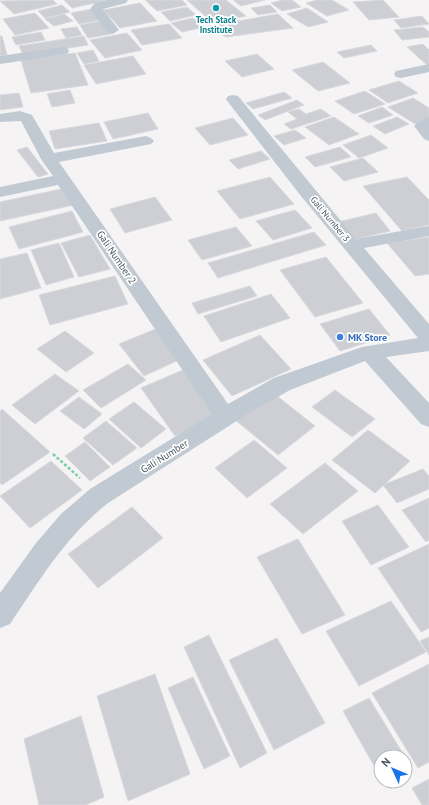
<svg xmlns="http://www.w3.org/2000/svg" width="429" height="805" font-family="'PT Sans',sans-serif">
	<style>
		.building { fill: #cdcfd5; stroke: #d7d9de }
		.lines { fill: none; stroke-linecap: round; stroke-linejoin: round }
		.path { stroke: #7ad0a6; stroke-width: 2.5; stroke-dasharray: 3 2; stroke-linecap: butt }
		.street { fill: #c1cad2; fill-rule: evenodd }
		.culture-dot { fill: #0f9aa8; stroke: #fff; stroke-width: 1.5 }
		.shop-dot { fill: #3f7fe0; stroke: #fff; stroke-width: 1.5 }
		.labels { text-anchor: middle; stroke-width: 3.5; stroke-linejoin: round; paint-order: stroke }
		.far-culture-label { font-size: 9px; font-weight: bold; fill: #0d838f; stroke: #fff }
		.far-street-label { font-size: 9px; fill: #4a5661; stroke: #fff }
		.street-label { font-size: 10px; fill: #4a5661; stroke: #fff }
		.shop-label { font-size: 10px; font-weight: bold; fill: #366cbe; stroke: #fff; text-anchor: start }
	</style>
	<rect width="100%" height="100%" fill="#f5f3f3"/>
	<path class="building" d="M53,0L57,4L14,14L0,1Z
		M64,0H108L72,8Z
		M145,0H182L187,5L157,11Z
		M187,0H226L246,16L213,23Z
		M233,0H265L241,6Z
		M283,0H292L301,7L282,11L271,3Z
		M317,0H332L349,10L327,16L306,3Z
		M383,0L399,17L369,20L353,2Z
		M140,3L157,21L120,28L104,10Z
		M62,5L70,12L45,18L38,11Z
		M270,5L277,12L258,15L251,8Z
		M187,7L196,15L170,21L161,12Z
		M307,8L328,22L308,27L287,14Z
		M92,9L101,20L79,24L71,13Z
		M35,13L49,28L15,35L3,19Z
		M64,14L73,21L54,26L45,19Z
		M278,14L293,28L226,37L210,26Z
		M422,16L429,24L401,28L394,20Z
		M193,18L205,27L182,32L171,23Z
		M101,21L111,34L88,38L80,25Z
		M169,24L182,38L142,45L131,30Z
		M77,27L82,35L66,38L61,29Z
		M423,27L429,32V37L402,40L394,30Z
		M41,32L45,40L16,45L12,37Z
		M127,33L142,50L105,58L90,40Z
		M0,36H2L7,55L0,56Z
		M84,36L88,45L23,55L19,46Z
		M423,44L429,50V65H427L407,47Z
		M371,45L377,51L344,58L337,52Z
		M93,50L99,61L84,64L77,53Z
		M75,53L88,85L31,93L21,60Z
		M257,54L274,69L242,77L225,61Z
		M133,56L146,74L96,84L84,65Z
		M323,62L350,83L318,91L292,70Z
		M399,81L418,93L388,103L369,90Z
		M70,90L75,103L52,107L47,94Z
		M365,91L385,104L354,114L335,101Z
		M284,92L292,98L253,109L246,103Z
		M19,93L23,107L0,110V95Z
		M413,98L429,108V119L415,124L388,107Z
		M297,100L304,105L265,120L258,115Z
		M382,107L393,115L369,123L358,116Z
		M299,109L306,114L321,109L331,116L291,129L284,124L297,119L288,112Z
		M148,113L158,129L113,139L104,122Z
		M334,117L359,134L329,145L305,127Z
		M397,117L409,124L385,134L373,126Z
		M233,118L248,135L210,145L195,128Z
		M99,123L107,141L55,149L49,131Z
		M295,130L306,138L284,145L274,136Z
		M371,135L388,148L359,158L343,145Z
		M27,147L48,174L38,177L17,150Z
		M340,147L351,157L315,167L305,157Z
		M261,151L270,159L238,169L229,160Z
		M363,158L378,172L344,181L330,167Z
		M270,177L294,204L240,219L217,191Z
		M407,177L429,200V225L402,231L363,186Z
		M66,188L74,205L0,221V202Z
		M155,197L172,220L125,233L110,209Z
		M295,210L312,228L273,240L256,221Z
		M72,211L83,232L19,249L9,227Z
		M376,213L390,231L352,240L338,222Z
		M236,227L252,246L202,260L188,240Z
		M314,232L326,245L218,278L208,263Z
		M90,235L110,269L79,277L61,243Z
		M429,237V274L415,276L387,243Z
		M59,243L74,277L46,285L31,250Z
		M27,253L41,288L0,299V259Z
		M326,257L363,303L315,317L280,270Z
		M115,276L128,304L50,325L39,295Z
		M250,286L257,296L198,314L192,303Z
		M271,294L290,318L221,342L204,316Z
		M369,309L390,335L340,351L320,324Z
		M158,328L183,358L144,376L119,344Z
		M65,331L94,353L66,372L37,349Z
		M260,335L291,369L232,396L203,360Z
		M128,364L146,380L101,408L83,390Z
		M183,370L219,415L175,436L141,388Z
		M55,374L79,391L35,424L12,405Z
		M335,390L375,419L352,437L312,407Z
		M272,392L315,426L278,455L234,419Z
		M79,397L102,414L84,429L60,411Z
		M134,402L166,429L141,448L109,419Z
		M2,409L50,452L2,485L0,483V411Z
		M106,421L137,448L113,465L83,438Z
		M368,430L410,461L375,493L332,460Z
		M254,440L287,468L247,498L215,468Z
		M85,442L110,467L90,481L65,456Z
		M51,461L82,490L30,528L0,496Z
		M325,463L358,491L303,534L270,504Z
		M423,469L429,476V489L397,503L383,485Z
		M429,498V540L426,542L402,510Z
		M378,505L409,547L371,565L342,521Z
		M132,507L163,538L98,588L68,554Z
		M298,539L345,615L302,634L257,557Z
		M429,544V628L421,632L378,568Z
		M391,601L426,652L359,686L326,631Z
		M209,635L267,753L240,768L184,647Z
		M429,637V655L420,641Z
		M277,638L325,723L274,750L229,660Z
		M429,664V762L418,768L372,693Z
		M155,674L190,774L128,801L97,696Z
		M193,677L230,756L204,769L168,688Z
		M369,698L405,757H381V778L343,711Z
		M81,716L104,797L86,805H39L24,739Z
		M429,779V805H422L412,788Z"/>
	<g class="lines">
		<path class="path" d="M53,454L80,478"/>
		<path class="street" d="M108,0H128L126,3L103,9L119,30L113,34L108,33L90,9L95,3Z
			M62,47L67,48L69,51L67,54L0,64V56Z
			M429,64V72L401,78L396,77L394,74L396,71Z
			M233,95L238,96L356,239L429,226V236L364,248L429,324V351L386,357L429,403V427L421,424L365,361L290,390L246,415L108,503C66,536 39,581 10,624L0,628V593L36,543L61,514L90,489L212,414L58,185L0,197V187L53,176L41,159L21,121L0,122V114L20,111L32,115L54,153L146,136L151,138L154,141L151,144L59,162L228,404L274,378L362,347L418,338L301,196L228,102L226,99L228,96Z
			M429,117V141L424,139L414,126L417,123Z"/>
	</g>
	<circle class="culture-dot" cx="216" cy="8" r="4"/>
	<circle class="shop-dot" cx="340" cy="337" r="4"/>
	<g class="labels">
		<g class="far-culture-label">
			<text x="216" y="23">Tech Stack<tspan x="216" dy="10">Institute</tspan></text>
		</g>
		<g class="far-street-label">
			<text transform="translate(330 219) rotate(50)" y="3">Gali Number 3</text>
		</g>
		<g class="street-label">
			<text transform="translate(117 257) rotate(56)" y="4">Gali Number 2</text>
			<text transform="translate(164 456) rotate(-32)" y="4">Gali Number</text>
		</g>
		<g class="shop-label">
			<text x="348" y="341">MK Store</text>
		</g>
	</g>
	<g transform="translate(393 769) rotate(314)"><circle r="19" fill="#ffffff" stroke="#b7bbc0"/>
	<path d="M0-3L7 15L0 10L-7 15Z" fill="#1a73e8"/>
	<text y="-6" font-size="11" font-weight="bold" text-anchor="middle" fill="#4a5661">N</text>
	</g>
</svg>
